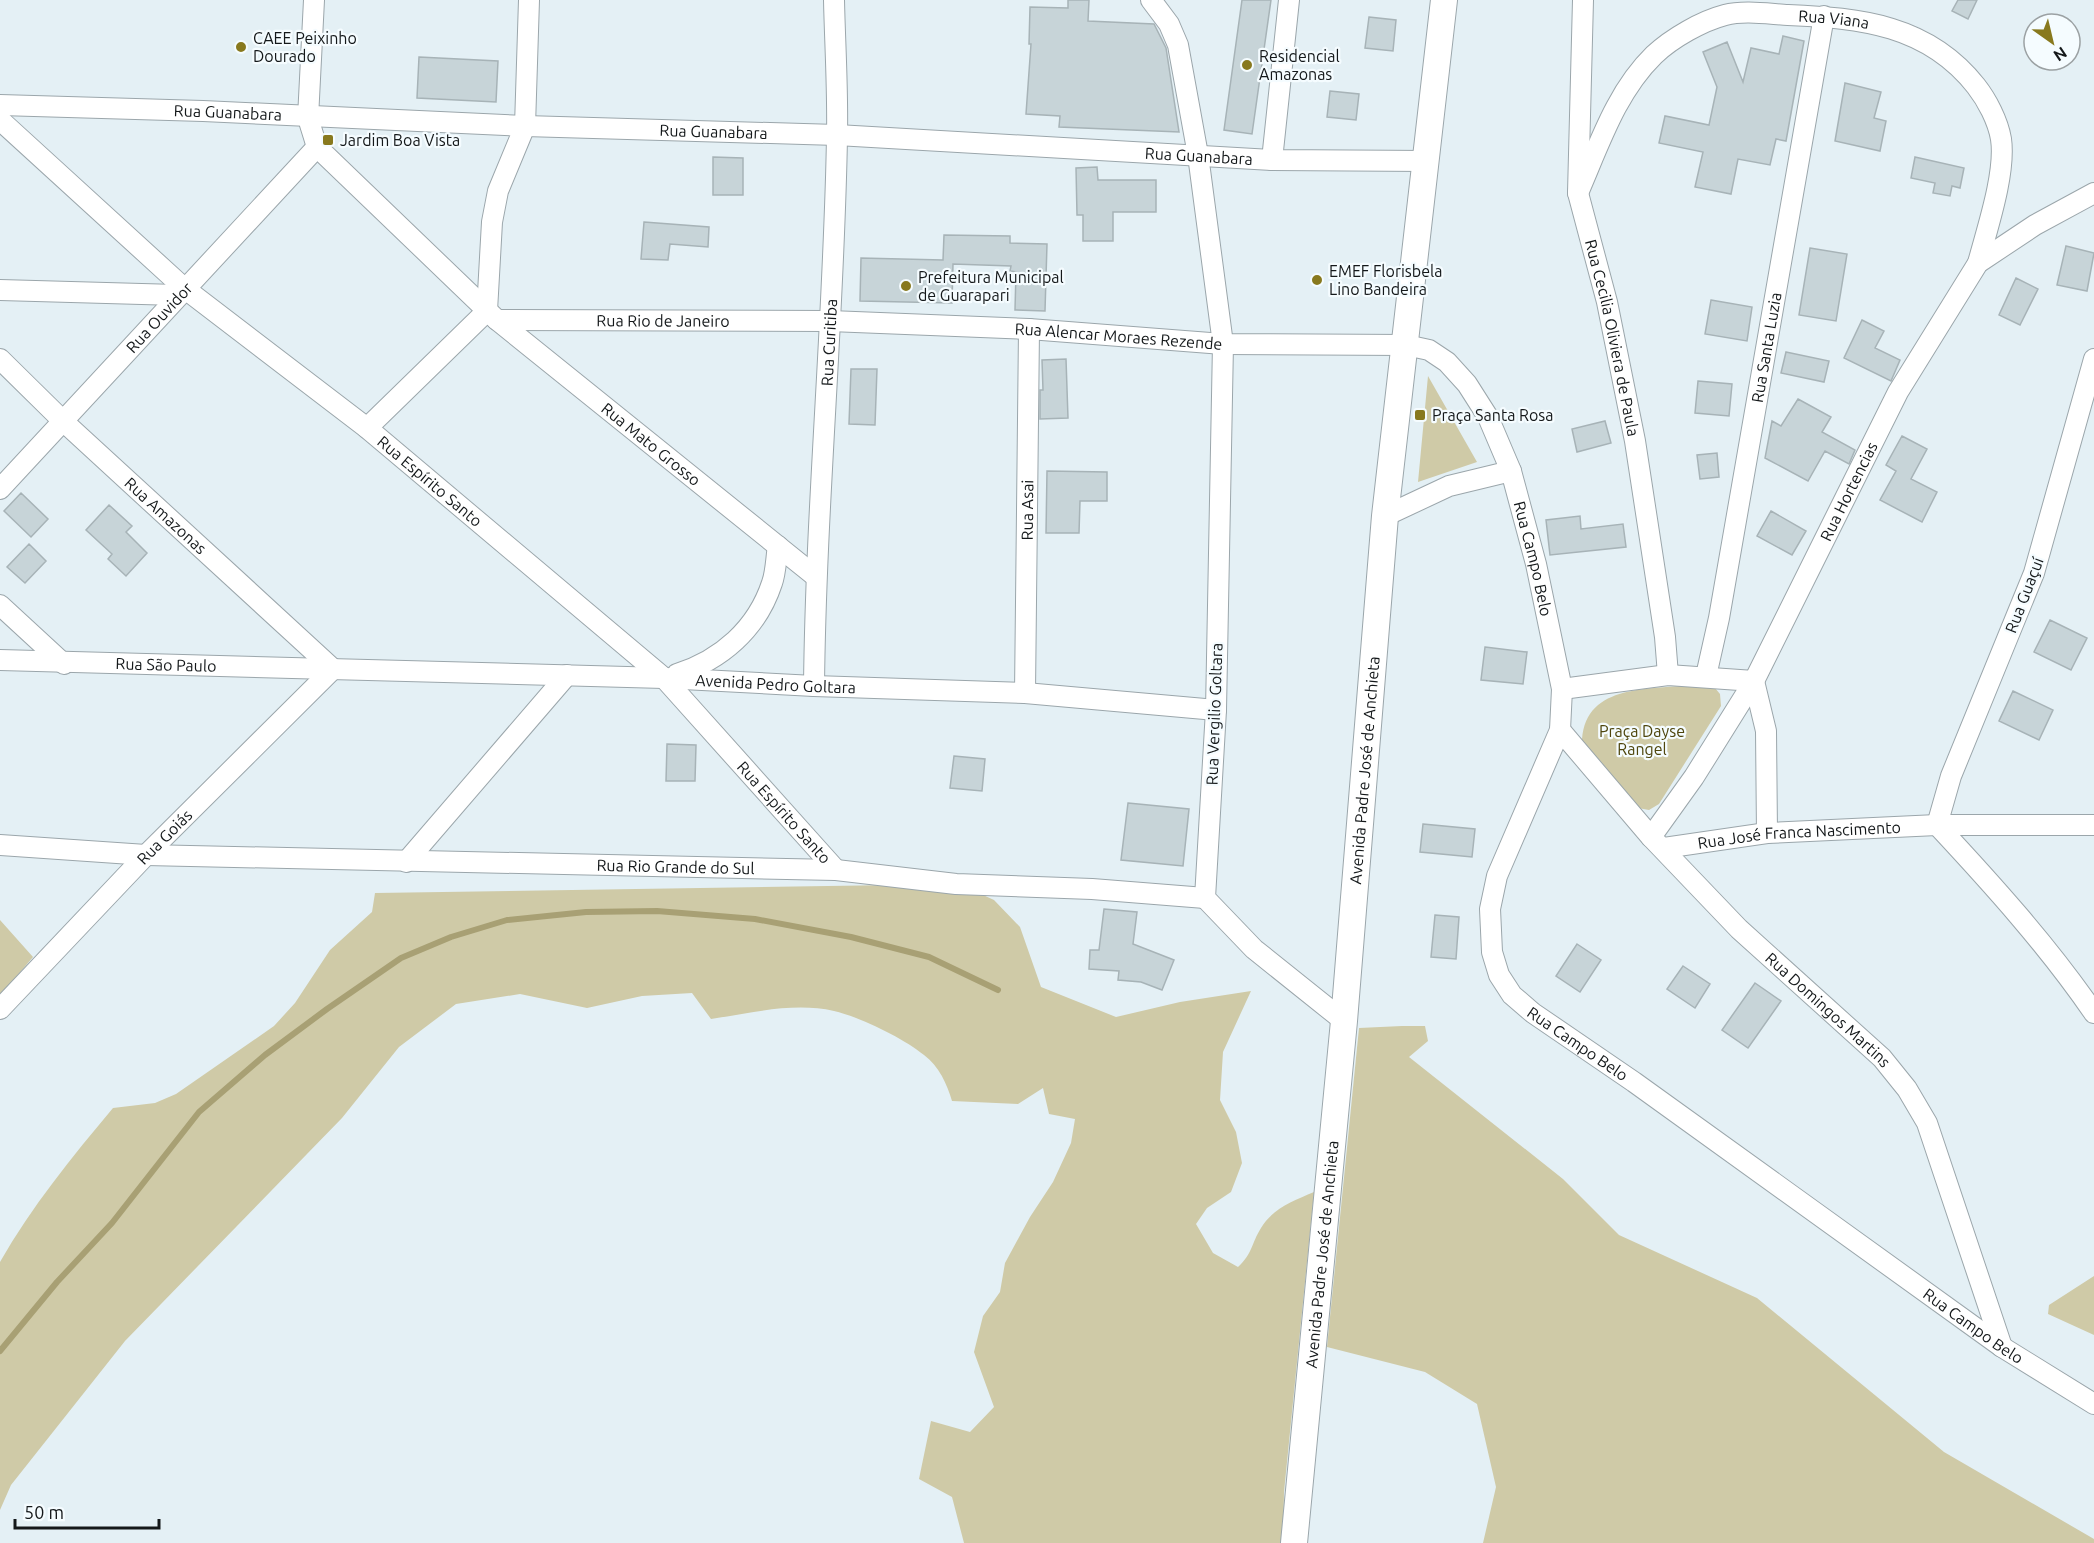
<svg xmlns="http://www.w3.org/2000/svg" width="2094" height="1543" font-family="Ubuntu,sans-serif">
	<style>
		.green { fill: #cfcaa7 }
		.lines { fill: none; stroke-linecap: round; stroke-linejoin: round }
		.stream { stroke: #a8a074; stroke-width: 6 }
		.building { fill: #c7d4d8; stroke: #a7b3b7; stroke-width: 1.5 }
		.minor-casing { stroke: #9ba6ab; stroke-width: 22 }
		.major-casing { stroke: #9ba6ab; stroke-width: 28 }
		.minor { stroke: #fff; stroke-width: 20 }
		.major { stroke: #fff; stroke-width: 26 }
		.poi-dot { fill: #88791e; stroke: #f5fcff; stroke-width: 2 }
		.labels { text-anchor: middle; stroke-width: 4.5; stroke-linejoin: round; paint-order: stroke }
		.street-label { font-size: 16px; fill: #14181a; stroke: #f5fcff }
		.poi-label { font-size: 16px; fill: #14181a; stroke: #f5fcff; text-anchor: start }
		.park-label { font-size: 16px; fill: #4e450c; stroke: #f5fcff }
	</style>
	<rect width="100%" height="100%" fill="#e4f0f5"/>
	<path class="green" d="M1428,376L1477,462L1418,482Z
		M1690,685L1715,688L1720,694L1721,706L1659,804L1649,810L1638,808L1582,745C1582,684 1646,690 1690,685Z
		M959,884L994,900L1020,927L1041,987L1116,1017L1180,1002L1251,991L1223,1052L1220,1100L1236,1132L1242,1163L1231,1192L1207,1208L1196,1224L1213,1253L1238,1267C1253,1253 1251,1244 1261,1228C1273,1208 1293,1201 1314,1192L1284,1492L1283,1543H964L952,1497L919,1479L931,1421L970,1432L994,1407L974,1352L983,1316L1000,1292L1005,1263L1030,1217L1053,1182L1071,1143L1075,1119L1049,1114L1043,1088L1018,1104L952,1101C947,1084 939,1066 924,1055C903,1038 860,1017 834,1011C794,1002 750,1013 711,1019L692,993L642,996L587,1008L520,994L456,1004L399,1047L342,1118L125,1341L11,1485L0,1510V1262C32,1206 72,1157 113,1108L155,1103L176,1094L274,1026L295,1003L330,950L372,912L375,893Z
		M0,920L33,957L0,996Z
		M1402,1026H1425L1428,1041L1409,1057L1563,1179L1619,1235L1757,1298L1944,1452L2094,1539V1543H1483L1496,1487L1477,1404L1425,1372L1327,1347L1359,1028Z
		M2094,1276V1335L2048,1314L2049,1305Z"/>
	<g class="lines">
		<path class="stream" d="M0,1351L57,1282L112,1223L199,1112L265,1055L327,1009L401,958L451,937L507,920L586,912L657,911L755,919L851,937L929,957L998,990"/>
	</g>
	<path class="building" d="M1068,0H1089L1088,21L1154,24L1166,48L1179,132L1059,127L1060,116L1026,114L1031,44H1029L1030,7L1068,8Z
		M1242,0H1271L1252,134L1224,130Z
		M1958,0H1977L1968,19L1952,11Z
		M1369,17L1396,20L1393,51L1365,48Z
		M1783,36L1804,41L1786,141L1776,139L1770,165L1738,159L1731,194L1695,187L1703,152L1659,143L1665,116L1709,125L1717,87L1703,52L1727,42L1743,82L1751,48L1779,54Z
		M419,57L498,61L496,102L417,98Z
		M1845,83L1881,92L1874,118L1886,121L1880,151L1835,141Z
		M1330,91L1359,94L1356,120L1327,117Z
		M713,157L743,158V195H713Z
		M1915,157L1964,168L1960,188L1952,186L1950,196L1933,193L1935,183L1911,178Z
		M1097,167L1098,180H1156V212H1113V241H1083V215H1077L1076,168Z
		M644,222L709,227L708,247L670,244L668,260L641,259Z
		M944,235L1010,236V243L1047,244L1045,311L1015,310L1016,272L1010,271L1011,266L953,264L952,303L860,301L861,258L943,260Z
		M2066,246L2094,253L2087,291L2057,285Z
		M1810,248L1847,254L1836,321L1799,315Z
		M2016,278L2038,289L2020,325L1999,315Z
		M1711,300L1752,307L1747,341L1705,334Z
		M1862,320L1884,331L1875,348L1900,360L1891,381L1844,358Z
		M1786,352L1829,361L1824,382L1781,373Z
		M1066,359L1068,418L1040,419V390H1043L1042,360Z
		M851,369H877L875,425L849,424Z
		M1698,381L1732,384L1729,416L1695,413Z
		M1798,399L1831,417L1822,432L1855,450L1849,464L1825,451L1808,481L1765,458L1772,421L1781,426Z
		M1605,421L1611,443L1577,452L1572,429Z
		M1902,436L1927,449L1911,479L1937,492L1922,522L1880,500L1896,471L1886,465Z
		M1717,453L1719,477L1700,479L1697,455Z
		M1047,471L1107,472V501H1080L1079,533H1046Z
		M21,493L48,519L31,537L4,511Z
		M109,505L132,526L126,532L147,553L126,576L108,559L112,554L86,530Z
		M1771,511L1806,531L1792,555L1757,536Z
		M1580,516L1581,529L1623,524L1626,547L1550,555L1546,520Z
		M29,544L46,561L25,583L7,567Z
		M2050,620L2087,638L2071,670L2034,652Z
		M1485,647L1527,652L1523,684L1481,680Z
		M2013,691L2053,710L2039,740L1999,721Z
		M667,744L696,745L695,781H666Z
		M954,756L985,759L982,791L950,788Z
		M1128,803L1189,809L1183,866L1121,860Z
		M1423,824L1475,829L1472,857L1420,852Z
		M1104,909L1137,912L1133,944L1174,960L1162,990L1141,982L1118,980L1119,971L1089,969L1090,950H1099Z
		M1435,915L1459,917L1456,959L1431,957Z
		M1577,944L1601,960L1580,992L1556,976Z
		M1683,966L1710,984L1695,1008L1667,989Z
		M1755,983L1781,1001L1748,1048L1722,1030Z"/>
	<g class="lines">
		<g class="minor-casing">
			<g id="minor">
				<path id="s1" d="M314,0L308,118L317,147L497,320L815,576"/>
				<path d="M1151,0L1169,24L1178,45L1198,155L1223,344L1216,710L1205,898L1254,949L1344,1021"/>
				<path id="s2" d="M1583,0L1578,193L1607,302L1635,441L1665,637L1668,675"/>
				<path id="s3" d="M0,105L203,111L525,126L837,135L1272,160L1427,161"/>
				<path id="s4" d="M0,120L184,288L367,428L664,678L836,870"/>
				<path d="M1272,160L1289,0"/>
				<path id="s5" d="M1578,193C1599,145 1616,92 1654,55C1672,38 1702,21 1725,15C1744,10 1769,14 1788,15C1861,18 1928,25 1976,86C1987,100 1998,121 2001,139C2006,173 1987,229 1978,263"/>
				<path d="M0,290L177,295"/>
				<path id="s6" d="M497,320L830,321L1029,329L1223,344L1406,345L1429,350L1447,362L1467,384L1488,417L1511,471L1536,564L1562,689L1560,730L1497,876L1490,909L1492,952L1499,975L1512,995L1533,1013L1634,1082L2002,1347L2094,1404"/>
				<path id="s7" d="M0,359L64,422L333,669"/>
				<path d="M2094,359L2034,573L1951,776L1937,825C1992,884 2048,946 2094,1013"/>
				<path d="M367,428L487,311L492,222L498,191L525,126L529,0"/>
				<path id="s8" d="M0,489L317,147"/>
				<path d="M1385,516L1449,486L1511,471"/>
				<path d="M0,605L64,664"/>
				<path id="s9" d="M0,660L664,678L814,686L1025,693L1216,710"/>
				<path d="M677,674C721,660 757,629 772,583C776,572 776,558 778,546"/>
				<path id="s10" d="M1706,676L1719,618L1824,16"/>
				<path id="s11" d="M814,686C816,503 834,320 837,136C838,91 835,45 834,0"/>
				<path d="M1562,689L1668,675L1754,681L1766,731L1767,833"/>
				<path id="s12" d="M1025,693L1029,329"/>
				<path id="s13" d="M1560,730L1651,837L1739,929L1882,1058L1907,1089L1927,1123L2002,1347"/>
				<path id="s14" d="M1651,837L1694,777L1754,681L1898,392L1978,263L2035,225L2094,193"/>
				<path id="s15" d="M0,845L146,855L836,870L956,884L1092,889L1205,898"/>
				<path id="s16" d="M1664,848L1767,833L1937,825H2094"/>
				<path d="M406,862L567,675"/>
				<path id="s17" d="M0,1009L146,855L333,669"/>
			</g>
		</g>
		<g class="major-casing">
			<g id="major">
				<path id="s18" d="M1294,1543L1344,1021L1385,516L1444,0"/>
			</g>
		</g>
		<use href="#minor" class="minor"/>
		<use href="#major" class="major"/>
	</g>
	<g class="poi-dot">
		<circle cx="241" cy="47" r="6"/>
		<circle cx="1247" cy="65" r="6"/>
		<rect x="322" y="134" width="12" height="12" rx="3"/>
		<circle cx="1317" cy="280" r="6"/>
		<circle cx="906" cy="286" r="6"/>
		<rect x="1414" y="409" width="12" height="12" rx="3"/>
	</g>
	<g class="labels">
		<g class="street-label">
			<text dy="6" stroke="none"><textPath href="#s5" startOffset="350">Rua Viana</textPath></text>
			<text dy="6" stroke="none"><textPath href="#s3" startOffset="228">Rua Guanabara</textPath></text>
			<text dy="6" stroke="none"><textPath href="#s3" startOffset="714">Rua Guanabara</textPath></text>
			<text dy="6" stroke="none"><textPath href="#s3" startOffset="1200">Rua Guanabara</textPath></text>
			<text dy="6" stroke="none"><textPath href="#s8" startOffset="234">Rua Ouvidor</textPath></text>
			<text dy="6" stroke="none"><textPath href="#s6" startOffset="166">Rua Rio de Janeiro</textPath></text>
			<text dy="6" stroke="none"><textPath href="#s6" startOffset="622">Rua Alencar Moraes Rezende</textPath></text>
			<text dy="6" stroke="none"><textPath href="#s2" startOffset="342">Rua Cecilia Oliviera de Paula</textPath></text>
			<text dy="6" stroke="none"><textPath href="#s11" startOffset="344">Rua Curitiba</textPath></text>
			<text dy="6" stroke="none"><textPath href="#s10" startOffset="334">Rua Santa Luzia</textPath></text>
			<text dy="6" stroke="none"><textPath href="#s1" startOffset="596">Rua Mato Grosso</textPath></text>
			<text dy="6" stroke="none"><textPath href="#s4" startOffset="562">Rua Espírito Santo</textPath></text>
			<text dy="6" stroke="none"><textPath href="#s14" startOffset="399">Rua Hortencias</textPath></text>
			<text dy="6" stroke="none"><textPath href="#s12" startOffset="183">Rua Asai</textPath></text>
			<text dy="6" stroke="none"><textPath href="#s7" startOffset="228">Rua Amazonas</textPath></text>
			<text dy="6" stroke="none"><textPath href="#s6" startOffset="1173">Rua Campo Belo</textPath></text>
			<text transform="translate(2024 595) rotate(-69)" y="6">Rua Guaçuí</text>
			<text dy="6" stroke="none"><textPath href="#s9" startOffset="166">Rua São Paulo</textPath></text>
			<text dy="6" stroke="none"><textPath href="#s9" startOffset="776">Avenida Pedro Goltara</textPath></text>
			<text transform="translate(1214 714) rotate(-88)" y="6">Rua Vergilio Goltara</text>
			<text dy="6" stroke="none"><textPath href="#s18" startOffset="776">Avenida Padre José de Anchieta</textPath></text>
			<text dy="6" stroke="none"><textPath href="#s4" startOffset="1048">Rua Espírito Santo</textPath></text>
			<text dy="6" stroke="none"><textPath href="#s16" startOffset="136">Rua José Franca Nascimento</textPath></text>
			<text dy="6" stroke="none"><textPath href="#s17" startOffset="238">Rua Goiás</textPath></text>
			<text dy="6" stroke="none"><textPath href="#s15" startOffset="676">Rua Rio Grande do Sul</textPath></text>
			<text dy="6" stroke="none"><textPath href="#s13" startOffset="388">Rua Domingos Martins</textPath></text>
			<text dy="6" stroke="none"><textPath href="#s6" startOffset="1713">Rua Campo Belo</textPath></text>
			<text dy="6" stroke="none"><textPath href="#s18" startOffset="290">Avenida Padre José de Anchieta</textPath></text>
			<text dy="6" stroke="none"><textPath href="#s6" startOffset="2199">Rua Campo Belo</textPath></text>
		</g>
		<g class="poi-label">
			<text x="253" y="44">CAEE Peixinho<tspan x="253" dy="18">Dourado</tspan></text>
			<text x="1259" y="62">Residencial<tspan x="1259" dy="18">Amazonas</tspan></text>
			<text x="340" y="146">Jardim Boa Vista</text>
			<text x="1329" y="277">EMEF Florisbela<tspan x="1329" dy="18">Lino Bandeira</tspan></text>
			<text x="918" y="283">Prefeitura Municipal<tspan x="918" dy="18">de Guarapari</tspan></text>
			<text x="1432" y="421">Praça Santa Rosa</text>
		</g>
		<g class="park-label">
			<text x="1642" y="737">Praça Dayse<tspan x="1642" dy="18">Rangel</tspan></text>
		</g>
	</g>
	<g transform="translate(2052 42) rotate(146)"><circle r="28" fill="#f5fcff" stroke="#9ba1a3" stroke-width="1.5"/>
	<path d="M0-4.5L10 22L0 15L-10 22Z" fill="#88791e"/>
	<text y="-9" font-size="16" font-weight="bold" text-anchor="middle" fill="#14181a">N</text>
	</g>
	<path d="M15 1519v9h144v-9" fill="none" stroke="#14181a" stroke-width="3"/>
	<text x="24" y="1519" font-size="18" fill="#14181a" stroke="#f5fcff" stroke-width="4.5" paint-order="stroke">50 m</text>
</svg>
